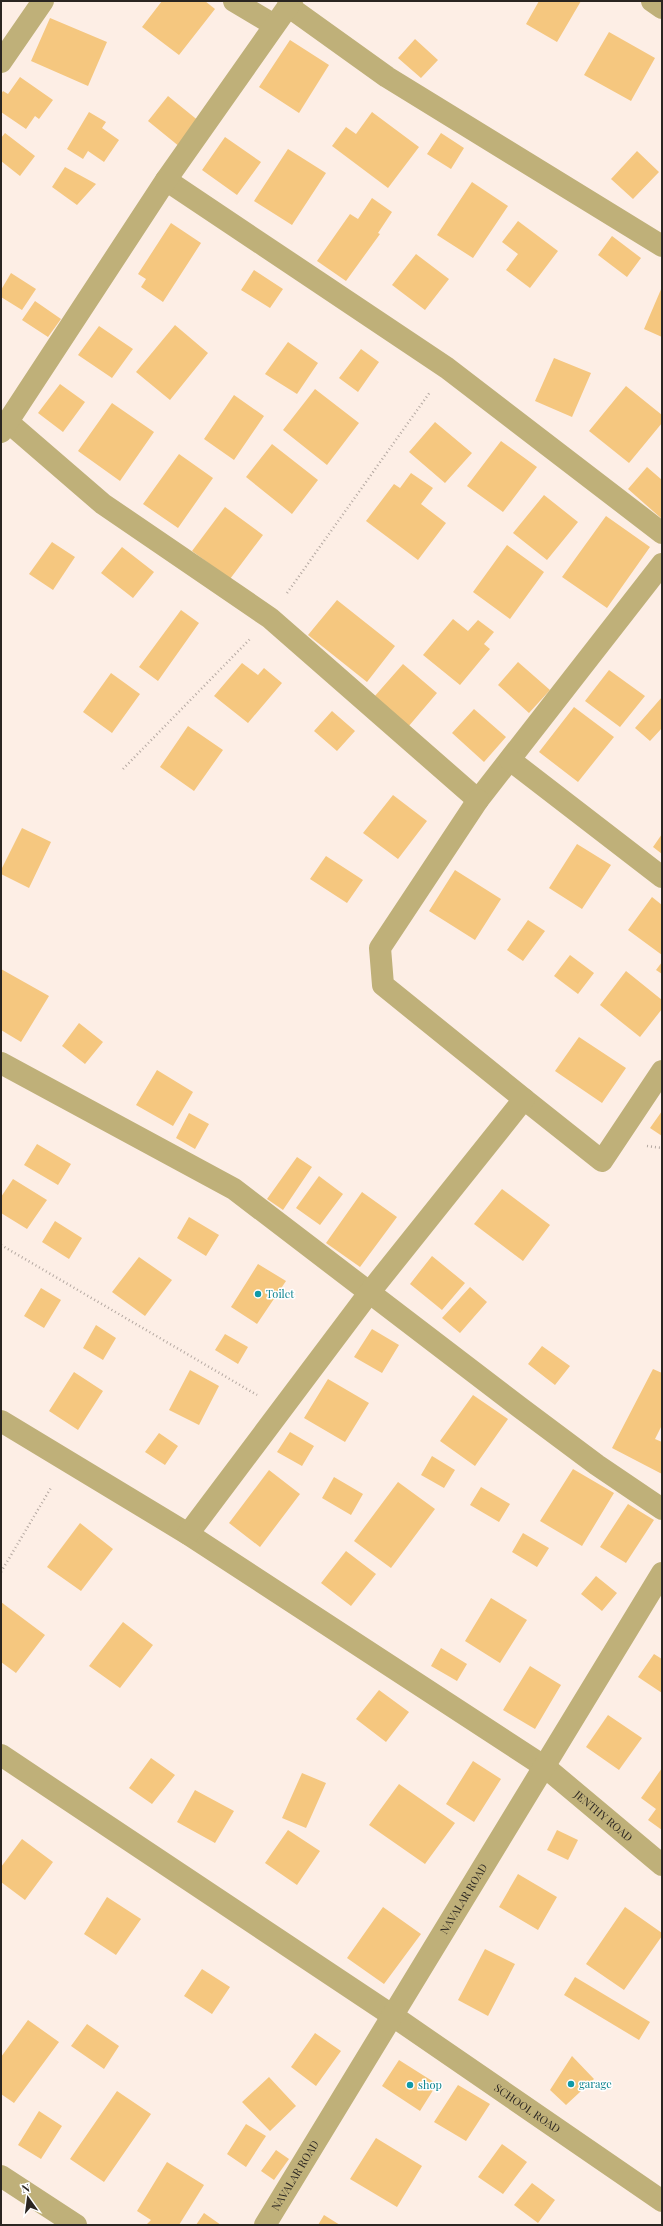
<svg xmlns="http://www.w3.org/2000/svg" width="663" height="2226" font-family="'Playfair Display',serif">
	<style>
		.building { fill: #f5c77f }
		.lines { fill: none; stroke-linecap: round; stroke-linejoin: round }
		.path { stroke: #b4a8a1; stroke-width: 2.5; stroke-dasharray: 1 3; stroke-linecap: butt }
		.street { stroke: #bfb079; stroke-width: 22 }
		.culture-dot { fill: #0f9aa8; stroke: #fff; stroke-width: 1.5 }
		.labels { text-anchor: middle; stroke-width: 3; stroke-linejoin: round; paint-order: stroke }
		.culture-label { font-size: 11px; fill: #0d838f; stroke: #fff; text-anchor: start }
		.street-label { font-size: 11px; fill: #2a2521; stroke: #fff }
	</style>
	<rect width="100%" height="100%" fill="#fdeee5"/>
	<path class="building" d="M162,1H205L215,9L179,55L142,27Z
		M539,1H581L557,42L526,24Z
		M50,18L107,42L88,86L31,61Z
		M609,32L655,58L631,101L584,75Z
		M415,39L438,60L421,78L398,58Z
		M290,40L329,65L299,113L259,87Z
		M20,77L53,100L39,119L35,116L26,129L1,112V94L3,91L8,94Z
		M168,96L200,122L180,147L148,121Z
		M89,112L106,122L102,128L119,140L104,162L88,151L83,159L67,149Z
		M372,112L419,147L388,188L332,146L346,127L356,134Z
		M5,133L35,156L20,176L1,161V138Z
		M441,133L464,148L451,169L427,154Z
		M225,137L261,162L237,195L202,170Z
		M288,149L326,173L292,225L254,201Z
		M637,151L659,172L633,199L611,179Z
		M65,167L96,184L77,205L52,187Z
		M472,182L508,206L473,258L437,235Z
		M372,198L392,212L378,233L380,234L346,281L317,261L350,214L358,219Z
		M518,221L558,251L530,288L506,270L518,254L502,242Z
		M171,223L201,243L163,302L141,287L146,279L138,274Z
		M612,236L641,258L627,277L598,255Z
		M416,254L449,279L425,310L392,285Z
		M254,270L283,289L270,308L241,290Z
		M11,273L36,289L22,310L1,297V290Z
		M662,287V337L644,329Z
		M35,301L61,319L48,337L22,320Z
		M175,325L208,353L170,400L136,372Z
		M99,326L133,349L112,378L78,355Z
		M288,342L318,363L297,394L265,374Z
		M361,349L379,362L358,392L339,378Z
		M554,358L591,373L572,417L535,401Z
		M60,384L85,402L63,432L38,413Z
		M626,386L662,415V423L629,463L589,431Z
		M315,389L359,423L327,465L283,430Z
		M234,395L264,416L234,460L204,439Z
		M112,403L154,432L120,481L78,451Z
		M435,422L472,453L445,483L409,452Z
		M501,441L537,467L503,512L467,486Z
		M272,444L318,480L292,514L246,477Z
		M179,454L213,478L178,528L143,504Z
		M647,467L662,480V519L628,489Z
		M411,473L433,488L421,504L446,523L418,560L366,521L394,484L400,488Z
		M544,495L578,522L547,560L513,533Z
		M225,507L263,535L230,579L192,551Z
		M606,516L650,547L607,608L562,577Z
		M52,542L75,557L53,590L29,574Z
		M507,545L544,572L510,619L473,592Z
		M122,547L154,572L133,598L101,573Z
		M337,600L395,646L367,682L308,635Z
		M181,610L199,623L158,681L139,667Z
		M453,619L468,631L478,620L494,632L484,644L490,649L460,685L423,655Z
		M518,662L550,690L529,713L498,685Z
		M242,663L258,675L264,668L282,683L248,723L214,696Z
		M403,664L437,693L408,727L374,697Z
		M609,670L645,696L620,727L585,701Z
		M111,673L140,694L112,733L83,712Z
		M662,697V728L650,741L635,728Z
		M574,707L614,737L578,782L539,752Z
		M474,709L506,737L484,762L452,733Z
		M332,711L355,731L337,751L314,731Z
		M188,726L223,750L194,791L160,767Z
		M393,795L427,821L398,859L363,833Z
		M22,828L51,842L29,888L1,874V870Z
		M662,834V854L653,847Z
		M577,844L611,865L582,909L549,888Z
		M326,856L363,880L347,903L310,879Z
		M455,870L501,899L475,940L429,911Z
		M652,897L662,905V955L628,930Z
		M528,920L545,931L523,961L507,950Z
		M570,955L594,973L578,994L554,976Z
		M662,962V974L656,970Z
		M1,969L49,996L21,1042L1,1030Z
		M626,971L662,1000V1009L640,1037L600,1005Z
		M79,1023L103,1042L85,1064L62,1046Z
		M579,1037L626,1068L602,1103L555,1071Z
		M157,1070L193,1092L173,1126L136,1105Z
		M662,1111V1136L650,1128Z
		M189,1113L209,1124L195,1149L176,1138Z
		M37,1144L71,1164L58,1185L24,1165Z
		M297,1157L312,1167L283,1210L267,1199Z
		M319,1176L343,1194L320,1225L296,1208Z
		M13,1179L47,1200L27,1229L1,1213V1197Z
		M502,1189L550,1225L523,1261L474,1224Z
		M362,1192L397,1217L360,1267L326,1243Z
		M189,1217L219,1235L206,1256L177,1238Z
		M55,1221L82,1238L69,1259L42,1242Z
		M432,1256L465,1283L442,1310L410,1284Z
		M139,1257L172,1280L145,1316L112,1292Z
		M258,1264L286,1281L257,1324L231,1307Z
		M470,1287L487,1302L460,1333L442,1318Z
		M41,1288L61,1300L44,1328L24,1316Z
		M96,1325L116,1338L103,1360L83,1348Z
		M372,1329L399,1345L382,1373L354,1357Z
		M225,1334L248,1347L238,1364L215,1350Z
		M542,1346L570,1366L555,1385L528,1364Z
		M653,1369L662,1373V1425L655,1439L662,1442V1474L612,1448Z
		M190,1370L219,1386L199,1425L169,1410Z
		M74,1372L103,1391L78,1430L49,1411Z
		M328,1379L369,1403L345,1442L304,1418Z
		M473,1395L508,1419L475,1466L440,1441Z
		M290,1432L314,1446L302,1466L277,1452Z
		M159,1433L178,1446L165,1465L145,1452Z
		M432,1456L455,1470L444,1488L421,1475Z
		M573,1469L614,1493L582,1546L540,1521Z
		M269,1470L300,1494L260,1547L229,1523Z
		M334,1477L363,1494L351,1515L322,1498Z
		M398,1482L435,1509L391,1568L354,1541Z
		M481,1487L510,1504L499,1522L470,1505Z
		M628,1504L654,1520L626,1563L600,1547Z
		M80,1523L113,1549L81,1591L47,1567Z
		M523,1533L549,1548L537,1567L512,1552Z
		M346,1551L376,1574L351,1606L321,1583Z
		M596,1576L617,1593L602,1611L581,1594Z
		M491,1598L527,1620L500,1663L465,1641Z
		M1,1602L45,1635L16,1673L1,1662Z
		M123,1622L153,1645L120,1688L89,1666Z
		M441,1648L467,1664L457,1681L431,1666Z
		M654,1654L662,1659V1693L638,1677Z
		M530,1666L561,1685L535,1729L503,1710Z
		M379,1690L409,1712L386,1742L356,1719Z
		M608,1715L642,1738L619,1770L586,1747Z
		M151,1758L175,1775L152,1804L129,1788Z
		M473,1761L501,1779L474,1822L446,1804Z
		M662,1768V1830L648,1820L656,1809L641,1798Z
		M302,1773L326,1783L306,1828L282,1818Z
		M399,1784L455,1823L425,1864L369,1825Z
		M195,1790L234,1811L215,1843L177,1822Z
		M288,1830L320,1851L297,1885L265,1863Z
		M557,1830L578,1840L568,1860L547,1850Z
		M22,1839L53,1862L25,1900L1,1882V1867Z
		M518,1874L557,1897L538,1930L499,1907Z
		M107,1897L141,1919L116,1955L84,1934Z
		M383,1907L421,1934L384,1984L347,1958Z
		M625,1907L662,1933V1936L624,1990L586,1964Z
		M485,1949L515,1964L488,2016L458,2000Z
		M202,1969L230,1987L212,2014L184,1996Z
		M575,1977L650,2022L639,2040L564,1995Z
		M28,2020L59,2042L14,2103L1,2094V2057Z
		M87,2024L119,2046L104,2069L71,2046Z
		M315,2033L341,2051L316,2086L291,2067Z
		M572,2056L594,2079L566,2105L550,2090Z
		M399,2060L437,2084L420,2111L382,2086Z
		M269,2077L296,2106L270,2131L242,2102Z
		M458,2085L490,2104L466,2141L434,2122Z
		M117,2091L151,2114L104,2182L70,2159Z
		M39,2111L62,2126L41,2159L18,2145Z
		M246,2124L266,2136L246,2167L227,2154Z
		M376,2138L422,2166L397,2207L350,2179Z
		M502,2144L527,2162L503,2194L478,2177Z
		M276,2150L289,2159L274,2180L261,2171Z
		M167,2162L204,2185L179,2225H146L151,2220L137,2211Z
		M532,2183L555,2200L538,2223L514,2205Z
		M204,2213L221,2225H196Z
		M324,2215L340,2225H318Z"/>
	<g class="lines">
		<path class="path" d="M287,593L430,392
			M123,769L250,639
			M647,1146L662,1148
			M1,1245L257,1395
			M1,1572L52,1486"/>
		<g class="street">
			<path d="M234,1L274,25"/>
			<path d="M652,1L662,8"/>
			<path d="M288,6L387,77L662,246"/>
			<path d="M1,62L43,1"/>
			<path d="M166,180L447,368L662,533"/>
			<path d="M8,422L103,504L270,618L478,800L662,564"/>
			<path d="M1,432L166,180L292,1"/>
			<path d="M510,760L662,877"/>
			<path d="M1,1063L234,1189L522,1409L597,1465L662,1509"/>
			<path d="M524,1099L602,1161L662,1071"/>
			<path id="s1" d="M1,1421L188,1534L545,1767L662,1865"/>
			<path d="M188,1534L369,1293L524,1099L383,985L380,948L478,800"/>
			<path id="s2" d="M1,1755L393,2016L662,2201"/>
			<path d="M1,2176L76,2225"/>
			<path id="s3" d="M265,2225L662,1573"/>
		</g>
	</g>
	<g class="culture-dot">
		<circle cx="258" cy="1294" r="4"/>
		<circle cx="571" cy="2084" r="4"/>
		<circle cx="410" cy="2085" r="4"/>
	</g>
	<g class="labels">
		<g class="culture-label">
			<text x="266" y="1298">Toilet</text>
			<text x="579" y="2088">garage</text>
			<text x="418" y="2089">shop</text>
		</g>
		<g class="street-label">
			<text dy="4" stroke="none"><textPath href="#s1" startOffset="721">JENTHY ROAD</textPath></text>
			<text dy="4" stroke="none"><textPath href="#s3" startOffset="382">NAVALAR ROAD</textPath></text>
			<text dy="4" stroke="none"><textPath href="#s2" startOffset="634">SCHOOL ROAD</textPath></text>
			<text dy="4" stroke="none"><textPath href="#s3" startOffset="58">NAVALAR ROAD</textPath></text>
		</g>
	</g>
	<rect width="663" height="2226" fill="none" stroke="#2a2521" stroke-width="4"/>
	<g transform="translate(28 2198) rotate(346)" stroke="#ffffff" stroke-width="3" paint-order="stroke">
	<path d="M0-3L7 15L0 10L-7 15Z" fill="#2a2521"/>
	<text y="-6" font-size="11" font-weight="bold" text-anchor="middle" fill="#2a2521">N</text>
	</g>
</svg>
